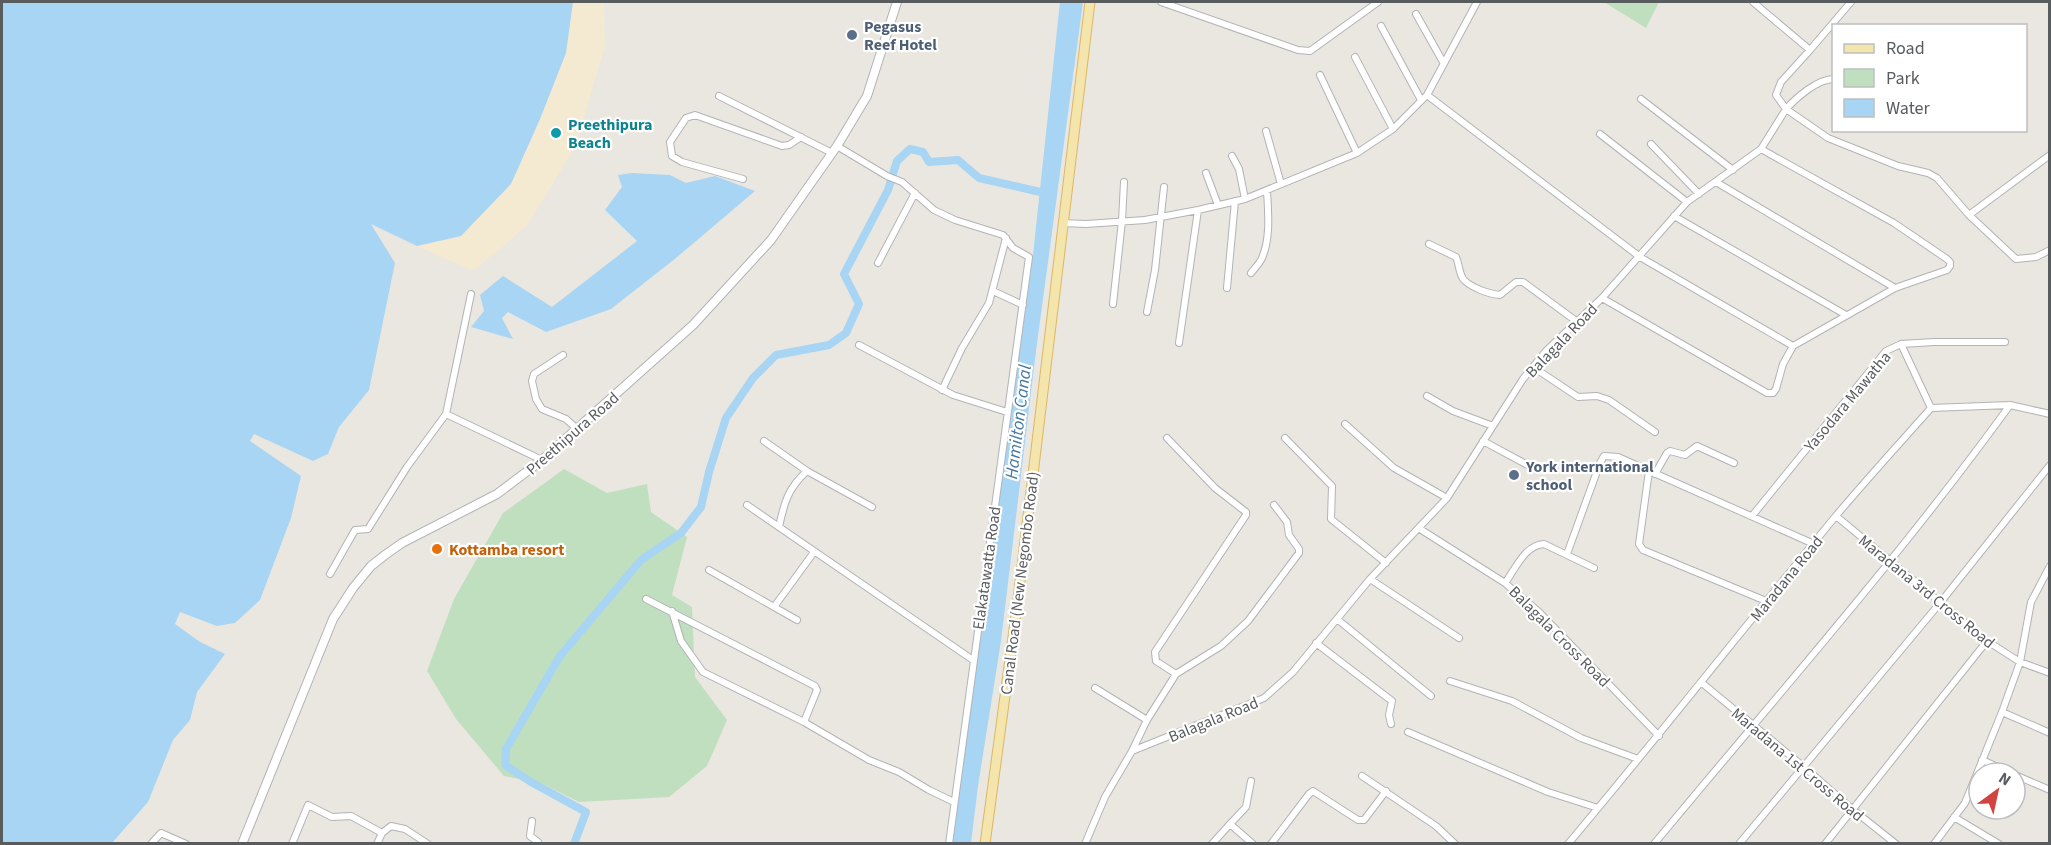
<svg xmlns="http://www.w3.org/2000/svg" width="2051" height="845" font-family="'Source Sans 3',sans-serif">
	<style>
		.green { fill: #c0dfbf }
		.sand { fill: #f4ead1 }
		.water { fill: #a7d5f3 }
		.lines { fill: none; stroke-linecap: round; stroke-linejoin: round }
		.canal { stroke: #a7d5f3; stroke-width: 8 }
		.street-casing { stroke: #b1b3b6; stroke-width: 8 }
		.secondary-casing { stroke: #b0b3b6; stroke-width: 10 }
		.primary-casing { stroke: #deb765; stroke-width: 11 }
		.street { stroke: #fff; stroke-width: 6 }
		.secondary { stroke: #fff; stroke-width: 8 }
		.primary { stroke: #f3e5ab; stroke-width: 9 }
		.service-dot { fill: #5c6f8a; stroke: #fff; stroke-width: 2 }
		.culture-dot { fill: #0f9aa8; stroke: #fff; stroke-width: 2 }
		.food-dot { fill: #e8710a; stroke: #fff; stroke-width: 2 }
		.labels { text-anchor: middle; stroke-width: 4.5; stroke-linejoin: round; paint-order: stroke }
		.service-label { font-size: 16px; font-weight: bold; fill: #4e5e75; stroke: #fff; text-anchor: start }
		.culture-label { font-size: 16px; font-weight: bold; fill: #0d838f; stroke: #fff; text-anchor: start }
		.street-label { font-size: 16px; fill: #595c5f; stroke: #fff }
		.food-label { font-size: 16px; font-weight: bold; fill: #c56008; stroke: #fff; text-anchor: start }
		.water-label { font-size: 18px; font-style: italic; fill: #4878a1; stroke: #fff }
	</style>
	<rect width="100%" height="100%" fill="#eae7e0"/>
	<path class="green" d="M1604,2H1659L1646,28Z
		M564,469L607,493L647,484L651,512L687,537L672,595L692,607L695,677L727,720L707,766L669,797L579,802L543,784L504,776L456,719L427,671L454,599L503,513Z"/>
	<path class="sand" d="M573,2H604L605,46L575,147L527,226L473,271L417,246L461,236L511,184L540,119L566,53Z"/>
	<path class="water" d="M2,2H573L566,53L540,119L511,184L461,236L417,246L371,224L395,263L369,390L339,427L328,454L313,461L254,434L250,441L301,476L291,518L260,600L235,623L217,626L180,612L175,624L200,642L225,654L197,692L190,720L173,740L148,802L112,843H2Z
		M1060,2H1083L1036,351L1001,641L978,786L971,843H952L1033,255Z
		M632,173L670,175L686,183L715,176L755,191L676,258L611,309L546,332L508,312L502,318L513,339L471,327L484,311L480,295L503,276L552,307L637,241L605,210L622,187L618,175Z"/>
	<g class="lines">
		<path class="canal" d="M574,844L586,812L531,782L505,765L506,749L560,656L641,560L681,533L701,507L709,472L726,418L753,378L776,355L829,345L846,333L859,304L844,274L888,190L897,161L910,149L923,152L929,162L958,160L979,178L1049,194"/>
		<g class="street-casing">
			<path id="street" d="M1161,2L1298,50L1310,51L1378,2
				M1753,2L1810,50L1781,82L1776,95L1786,109C1796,98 1817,79 1834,79
				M1416,14L1443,62
				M1381,26L1421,100
				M1810,50L1851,2
				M1355,57L1393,129
				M1320,75L1357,153
				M1427,95L1640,257L1793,346
				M719,96L832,153
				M1641,99L1733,170
				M1266,131L1281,184
				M1600,134L1687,202
				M1651,144L1699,194
				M837,146L887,176L902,182L934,210L955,220L1003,235L1013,248L1029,257L949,844
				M1232,156L1239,169L1245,199
				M1206,173L1218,205
				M743,179L682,162L672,156L670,142L686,118L695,115L782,146L789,145L801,137
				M1716,182L1895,288
				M1969,215L2050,155
				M1674,216L1846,315
				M1062,223L1086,224L1145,220L1198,210L1245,199L1357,153L1393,129L1427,95L1477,2
				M1429,244L1456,257C1459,263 1459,275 1464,280C1472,288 1489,294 1500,295L1516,282H1523L1576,321
				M878,263L915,193
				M1251,273C1254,269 1260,263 1262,258C1271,237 1268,212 1267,190
				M1227,288L1235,201
				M993,291L1023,305
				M1602,298L1767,393H1773L1776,389L1783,364L1793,346L1895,288L1947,270L1950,266V262L1947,259L1894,223L1761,149
				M1113,304L1122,221L1124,182
				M1147,312L1155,270L1164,187
				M1179,343L1198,210
				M1901,344L1934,342H2005
				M859,345L953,395L1007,412
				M563,355L534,374L532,381L536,399L542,409L566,419L576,428
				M1533,367L1578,397L1597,396L1609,400L1655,432
				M942,390L962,348L989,303L1006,238
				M1427,396L1453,411L1493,426
				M446,414L542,460
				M1345,424L1394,468L1447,498
				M1167,438L1215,488L1246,512V515L1155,652L1156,661L1176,674
				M1285,438L1332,486L1331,519L1386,563
				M764,441L807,471
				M1483,441L1537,470
				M1649,471L1639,544L1643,550L1766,601
				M1655,474L1667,453L1670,451L1685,455L1697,446L1734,463
				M747,505L973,660
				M1752,516L1886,351L1901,344L1931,408
				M1836,516L1987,641L2020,662L2050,673
				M779,527C784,503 788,488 807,471L872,507
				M1420,529L1505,583L1539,612L1659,736
				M1567,554L1600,463L1604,456L1618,457L1814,544
				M709,570L797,620
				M330,574L355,530L368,529L407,467L446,414L471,294
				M1370,579L1459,638
				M1505,583C1516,568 1525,545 1544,544L1594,568
				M646,599L815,686L817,690L804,722
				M774,607L814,552
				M672,611L681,641L703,672L804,722L869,760L899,772L929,790L954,802
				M1337,619L1431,696
				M1316,643L1392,701L1389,715L1391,724
				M1450,681L1512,701L1581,738L1638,759
				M1702,683L1804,767L1852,809L1896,844
				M1095,688L1147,720
				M2002,712L2050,733
				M1408,732L1548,792L1598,808
				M1132,751L1147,720L1176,674L1221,646L1248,621L1299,553V549L1289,535L1287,522L1274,505
				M1982,760L2011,773
				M2015,775L2050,790
				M1362,776L1436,826L1455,844
				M1954,817L1999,844
				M532,821L530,836L538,842L537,844
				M1230,824L1246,807L1251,781
				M151,844L161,833L186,844
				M292,844L308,805L332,817L351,816L382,833
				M377,844L382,833L391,826L405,829L428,844
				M1085,844L1105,797L1132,751L1264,698L1293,672L1370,579L1447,498L1523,379L1546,351L1602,298L1687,202L1761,149L1786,109L1828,138L1898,166L1928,173L1937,178L1969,215L2016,259L2036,257L2050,250
				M1212,844L1230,824L1253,844
				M1271,844L1309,794L1313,791L1358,820H1364L1386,791
				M1568,844C1659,736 1746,625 1835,517C1866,480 1899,444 1931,408L2010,405L2050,414
				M1654,844C1774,699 1900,557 2010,405
				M1739,844L1940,603L2050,465
				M1825,844L1987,641
				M1934,844L1965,803L2002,712L2020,662L2031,602L2050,566"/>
		</g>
		<g class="secondary-casing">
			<path id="secondary" d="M242,844L333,619L353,588L371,566L385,555L402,543L497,494L542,460L693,325L771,240L837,146L867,96L897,2"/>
		</g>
		<g class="primary-casing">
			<path id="primary" d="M985,844L1017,607L1090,2"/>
		</g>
		<use href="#street" class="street"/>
		<use href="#secondary" class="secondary"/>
		<use href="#primary" class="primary"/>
	</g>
	<g class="service-dot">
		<circle cx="852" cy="35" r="6"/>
		<circle cx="1514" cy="475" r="6"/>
	</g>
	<circle class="culture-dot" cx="556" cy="133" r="6"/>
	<circle class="food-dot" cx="437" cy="549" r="6"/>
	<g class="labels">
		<g class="service-label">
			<text x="864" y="32">Pegasus<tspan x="864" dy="18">Reef Hotel</tspan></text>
			<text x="1526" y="472">York international<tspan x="1526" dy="18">school</tspan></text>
		</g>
		<g class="culture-label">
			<text x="568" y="130">Preethipura<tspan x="568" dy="18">Beach</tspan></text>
		</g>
		<g class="street-label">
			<text transform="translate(1561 340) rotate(-46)" y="6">Balagala Road</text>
			<text transform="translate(1847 401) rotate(-50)" y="6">Yasodara Mawatha</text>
			<text transform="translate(572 433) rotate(-41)" y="6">Preethipura Road</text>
			<text transform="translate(986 568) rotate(-82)" y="6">Elakatawatta Road</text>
			<text transform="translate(1786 578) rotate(-51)" y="6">Maradana Road</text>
			<text transform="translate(1019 583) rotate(-83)" y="6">Canal Road (New Negombo Road)</text>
			<text transform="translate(1927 591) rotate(39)" y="6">Maradana 3rd Cross Road</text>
			<text transform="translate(1560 636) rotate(45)" y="6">Balagala Cross Road</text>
			<text transform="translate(1213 719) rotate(-22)" y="6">Balagala Road</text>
			<text transform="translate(1798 764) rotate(40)" y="6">Maradana 1st Cross Road</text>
		</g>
		<g class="food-label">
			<text x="449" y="555">Kottamba resort</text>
		</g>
		<g class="water-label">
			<text transform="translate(1018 422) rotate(-83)" y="6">Hamilton Canal</text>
		</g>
	</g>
	<rect width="2051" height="845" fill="none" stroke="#595c5f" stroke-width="6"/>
	<rect x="1832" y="24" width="195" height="108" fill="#ffffff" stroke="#bdbebf" stroke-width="1.5"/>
	<rect x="1844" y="44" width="30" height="9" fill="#f3e5ab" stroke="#bdbebf" stroke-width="1.5"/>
	<text x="1886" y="54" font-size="18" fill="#595c5f">Road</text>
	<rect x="1844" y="69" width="30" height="18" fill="#c0dfbf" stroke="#bdbebf" stroke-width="1.5"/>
	<text x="1886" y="84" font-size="18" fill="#595c5f">Park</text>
	<rect x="1844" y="99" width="30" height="18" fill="#a7d5f3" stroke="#bdbebf" stroke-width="1.5"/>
	<text x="1886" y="114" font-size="18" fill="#595c5f">Water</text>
	<g transform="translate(1997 791) rotate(33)"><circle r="28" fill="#ffffff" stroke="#bdbebf" stroke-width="1.5"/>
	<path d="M0-4.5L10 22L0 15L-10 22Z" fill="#d1443f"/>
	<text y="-9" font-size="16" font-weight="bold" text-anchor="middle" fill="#595c5f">N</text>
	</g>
</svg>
